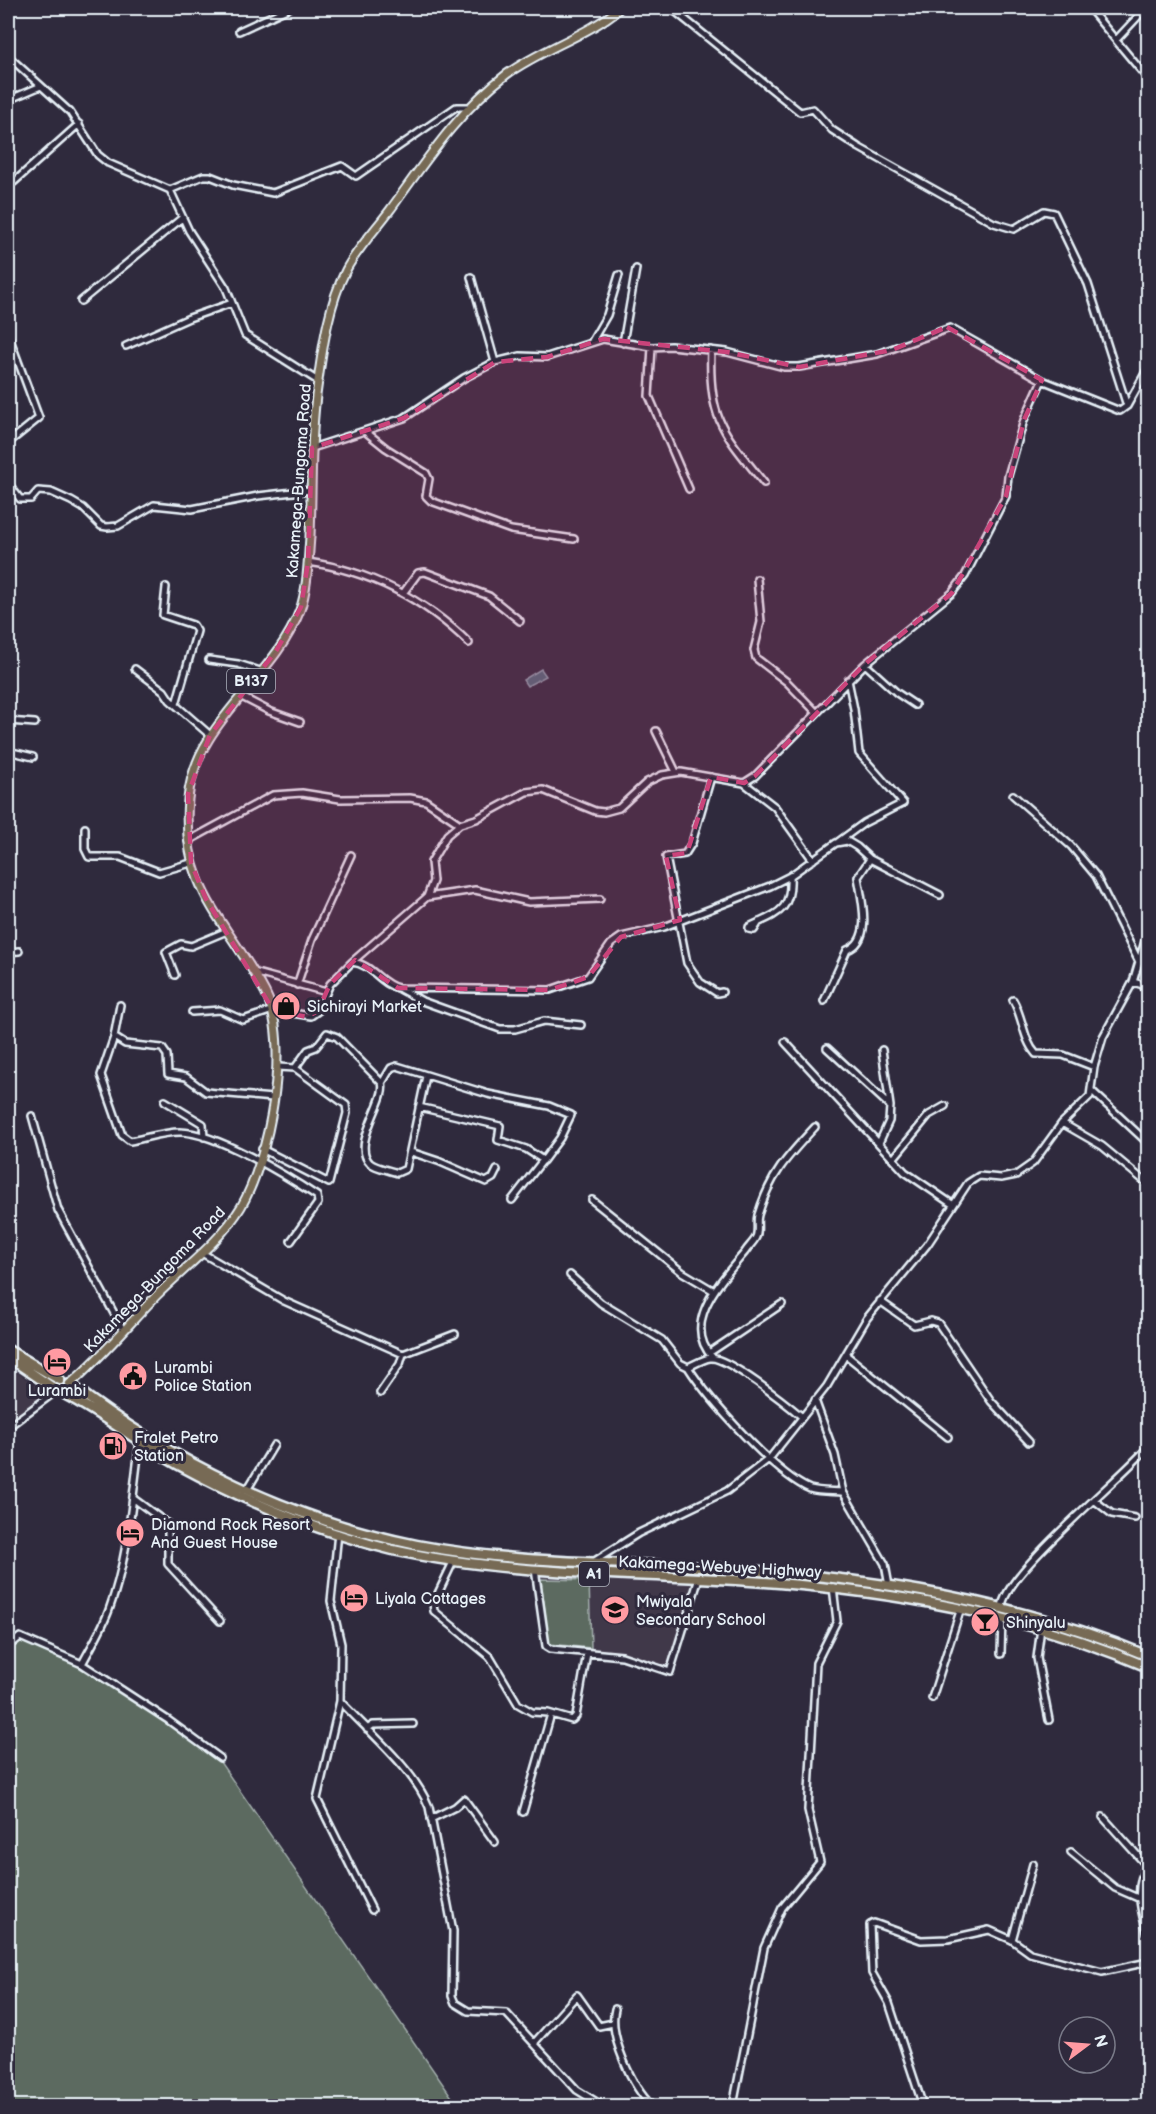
<svg xmlns="http://www.w3.org/2000/svg" width="1156" height="2114" font-family="'Balsamiq Sans',sans-serif">
	<style>
		.built { fill: #41374a }
		.green { fill: #5c6a60; stroke: #a2aeac; stroke-width: 1.5 }
		.water { fill: #4b6473; stroke: #8a9ca8; stroke-width: 1.5 }
		.lines { fill: none; stroke-linecap: round; stroke-linejoin: round }
		.minor-casing { stroke: #e8f1f8; stroke-width: 10 }
		.major-casing { stroke: #e8f1f8; stroke-width: 11 }
		.highway-casing { stroke: #e8f1f8; stroke-width: 13 }
		.minor { stroke: #2f2a3d; stroke-width: 5 }
		.major { stroke: #776a54; stroke-width: 7 }
		.highway { stroke: #776a54; stroke-width: 8 }
		.marked { fill: #ca437a; fill-opacity: 0.2; stroke: #ca437a; stroke-width: 4.5; stroke-dasharray: 12 8; stroke-linejoin: round }
		.labels { text-anchor: middle; stroke-width: 6; stroke-linejoin: round; paint-order: stroke }
		.shield { fill: #2f2a3d; stroke: #b0b5c0; stroke-width: 1.5 }
		.shield-label { font-size: 15px; font-weight: bold; fill: #e8f1f8 }
		.street-label { font-size: 16px; fill: #e8f1f8; stroke: #2f2a3d }
		.poi-label { font-size: 16px; fill: #e8f1f8; stroke: #2f2a3d; text-anchor: start }
	</style>
	<rect width="100%" height="100%" fill="#2f2a3d"/>
	<filter id="ink" filterUnits="userSpaceOnUse"><feTurbulence type="fractalNoise" baseFrequency=".0167" numOctaves="2"/><feDisplacementMap in="SourceGraphic" scale="12" xChannelSelector="R" yChannelSelector="G"/><feConvolveMatrix kernelMatrix="1 2 1 2 8 2 1 2 1" color-interpolation-filters="sRGB"/></filter>
	<g filter="url(#ink)">
		<path class="built" d="M8,1366L46,1393L8,1422Z
			M535,1569L699,1579L670,1671L622,1655L549,1648L546,1645Z"/>
		<path class="green" d="M541,1579L589,1580L591,1648L549,1644Z
			M18,1635C62,1644 101,1677 138,1702C166,1721 195,1739 220,1762L458,2106H8V1643L15,1646Z"/>
		<path class="water" d="M541,669L546,676L527,686L523,680Z"/>
		<g class="lines">
			<g class="minor-casing">
				<path id="minor" d="M671,8L800,112L813,109L832,130L858,147L994,223L1014,229L1044,211L1054,213L1088,284L1127,406
					M1089,8L1148,79
					M239,31L289,8
					M1116,40L1146,8
					M8,56L70,112L98,155L108,163L170,190L189,231L226,288L245,335L318,381
					M8,100L41,86
					M14,182L79,124
					M170,190L203,176H210L233,185L273,193L342,166L356,176L456,107H469
					M471,277L495,362
					M81,301L182,218
					M8,334L39,418L8,443
					M592,341L607,315L619,275
					M623,343L636,269
					M126,346L189,318L232,303
					M652,347L649,396L689,489
					M711,350C708,419 723,432 764,483
					M366,432L386,448L426,473L429,479L426,496L431,501L511,530L574,539
					M312,448L404,418L464,378L495,362L520,356L547,357L603,339L652,347L671,346L727,352L784,367H799L877,354L950,328L1042,380L1120,411L1127,406L1148,368
					M8,483L20,499H31L38,491L51,492L71,501L83,508L101,526L107,527L118,526L154,505L192,509L258,496L311,490
					M308,562C370,571 425,600 469,643
					M757,579L761,622L754,650L756,658L787,682L817,713
					M166,587L163,615L193,625L197,631L176,704
					M404,592L418,573L425,572L489,596L520,621
					M209,660L238,664L260,671
					M865,664L897,693L915,705
					M135,669L164,691L170,700L210,735
					M240,696L269,711L300,722
					M8,721L35,723
					M656,731L676,772
					M8,751L33,757
					M711,777L692,843L685,854L666,857L687,963L700,982L717,993L722,992
					M744,783L775,807L813,860
					M1013,795L1071,846L1096,876L1139,962L1148,965
					M85,828V849L89,857H120L159,872L191,863
					M188,841L273,795L302,793L340,799L410,798L426,801L460,824
					M838,842L864,823L903,803L859,753L854,709L848,680
					M427,897L475,890L529,902L600,899
					M759,922L754,930L749,929V927C778,913 792,911 790,876
					M8,952L19,951
					M352,962L427,897L433,881L431,862L447,835L460,824L476,819L526,792L543,790L595,811L604,812L619,808L647,782L662,775L681,772L744,783L755,776L865,664L952,593L965,576L1006,496L1008,476L1024,420L1042,380
					M253,972L326,992
					M175,975L166,952L181,944L191,946L227,931
					M1133,982L1143,985L1148,995
					M297,985L312,940L351,855
					M400,989L422,1001L500,1029H515L544,1021L581,1025
					M1013,1000C1023,1017 1023,1040 1036,1054L1063,1055L1094,1067
					M824,1001L847,950C874,941 861,897 858,877L870,859
					M120,1005L114,1037L125,1044L162,1048L167,1055L168,1074L186,1077L206,1092L273,1098
					M192,1012L220,1010L243,1020L273,1010L311,1016L318,1011L330,984L352,962C372,964 380,984 398,988L550,990L588,977L611,944L621,937L664,927L770,886L790,876L836,843L847,841L857,847L870,859L940,895
					M114,1037L101,1075L122,1135L130,1141C146,1138 164,1132 180,1132C215,1132 287,1176 317,1196L318,1203L291,1241
					M785,1042L905,1172L952,1204
					M827,1048L890,1106L889,1121L879,1143
					M882,1050L890,1106
					M295,1068L308,1050L316,1047L327,1033L337,1037L382,1083C388,1099 350,1144 370,1163C376,1168 390,1170 397,1173L406,1169L426,1076
					M382,1083L391,1068L397,1066L488,1094L549,1106L571,1115L560,1138L543,1161
					M1092,1091L1148,1143
					M165,1101L203,1124L204,1137
					M419,1107L500,1126L498,1140L526,1149L543,1160L512,1200
					M32,1116L58,1210L123,1330
					M1062,1123L1102,1146L1148,1184
					M262,1149L329,1183L347,1113L346,1105L295,1068L278,1067
					M411,1152L438,1161L486,1182L493,1178L497,1170
					M893,1159L929,1115L945,1106
					M592,1200L682,1272L714,1291
					M202,1253L284,1301L403,1354
					M570,1275L601,1303L662,1340L680,1363L688,1367C695,1364 703,1359 710,1358C726,1356 787,1404 801,1416
					M880,1301L914,1325L931,1321L938,1323L991,1401L1029,1442
					M709,1353L782,1304
					M846,1355L948,1437
					M713,1358C680,1323 721,1281 745,1252C748,1247 754,1242 756,1237C759,1231 756,1222 758,1215C770,1175 787,1157 815,1127
					M688,1367C709,1400 775,1474 810,1489C820,1492 833,1491 843,1492
					M380,1393L400,1364L403,1354L455,1334
					M815,1400L835,1455L843,1492L885,1564L889,1586
					M8,1427L55,1392
					M140,1441C132,1498 129,1555 109,1610C102,1629 91,1647 82,1664L168,1720L220,1758
					M247,1490L274,1445
					M134,1499L168,1524V1564L220,1621
					M1094,1500L1112,1514L1135,1518
					M338,1533L331,1601L341,1644L340,1701L317,1799L372,1910
					M454,1560L433,1604L434,1611L490,1657L518,1704L532,1712L548,1713L572,1720L576,1716L587,1653
					M593,1562L639,1533L727,1491L770,1458L827,1386L867,1318L927,1245L968,1183L979,1176L1001,1178L1016,1175L1033,1163L1062,1123L1090,1096L1094,1067L1103,1037L1133,982L1148,931
					M535,1569L546,1646L551,1649L622,1656L670,1672L699,1578
					M1002,1608C1002,1575 1123,1477 1148,1447
					M1041,1628L1037,1658L1049,1720
					M8,1640L14,1642L20,1637L82,1664
					M1001,1654L1002,1618
					M1147,1666L1148,1742
					M932,1698L961,1608
					M340,1701C368,1731 414,1769 429,1807L453,1931L452,1996L455,2003L468,2011L506,2013L577,2090L603,2106
					M367,1729L373,1725L413,1724
					M523,1812L551,1714
					M1103,1817L1147,1866
					M431,1819L455,1807L464,1799L495,1842
					M1071,1852L1115,1888L1138,1898
					M1148,1863C1133,1889 1141,1909 1148,1936
					M1012,1940L1033,1864
					M615,2009C608,2036 633,2088 652,2106
					M535,2042L577,1995L599,2026L613,2023
					M1147,2060H1148
					M733,2106L764,1948L782,1908L820,1862L808,1810L816,1663L837,1621L833,1587
					M923,2106L889,2003L872,1973L870,1925L874,1923L921,1940L948,1939L989,1930L1012,1940L1030,1953L1102,1972L1148,1962"/>
			</g>
			<g class="major-casing">
				<path id="major" d="M70,1384C101,1358 128,1325 156,1296C185,1267 220,1242 241,1207C269,1159 292,1043 265,992C227,920 180,890 188,799C195,720 274,680 300,610C308,587 308,561 310,537C312,485 310,433 318,381C323,345 329,303 346,270C357,249 375,230 390,210C425,162 459,110 507,74C543,48 587,36 620,8"/>
			</g>
			<g class="highway-casing">
				<path id="highway" d="M8,1350L60,1380
					M8,1357L55,1389
					M70,1384C171,1462 292,1520 417,1545C505,1562 595,1562 683,1566C843,1574 1000,1594 1148,1656
					M66,1395C104,1415 139,1443 177,1464C245,1501 318,1532 393,1550C493,1572 597,1573 699,1578C853,1585 1006,1606 1148,1667"/>
			</g>
			<use href="#minor" class="minor"/>
			<use href="#major" class="major"/>
			<use href="#highway" class="highway"/>
		</g>
	</g>
	<path class="marked" d="M947,327L1042,380L1024,420L1006,496L952,593L865,664L755,776L744,783L711,777L687,853L666,856L680,920L621,937L588,977L550,990L398,988L355,960L330,984L318,1011L307,1017L273,1010L206,899L191,863L188,794L210,735L276,651L301,607L308,562L312,448L404,418L495,362L547,357L603,339L727,352L799,367L892,350Z"/>
	<defs>
		<g id="shop-disc" transform="scale(1.5)"><circle r="9.5" fill="#ff9aa2" stroke="#2f2a3d"/><path d="M-5-2.5h2.3a2.7 3.5 0 0 1 5.4 0H5L5.5 6h-11ZM-1.5-2.5h3a1.5 2.3 0 0 0-3 0Z" fill="#111"/></g>
		<g id="hotel-disc" transform="scale(1.5)"><circle r="9.5" fill="#ff9aa2" stroke="#2f2a3d"/><path d="M-6-4.5h1.5V1H6V5H4.5V3h-9V5H-6ZM-4 0a1.8 1.8 0 1 1 3.6 0ZM.5 0V-2.5h3Q6-2.5 6 0Z" fill="#111"/></g>
		<g id="civic-disc" transform="scale(1.5)"><circle r="9.5" fill="#ff9aa2" stroke="#2f2a3d"/><path d="M-.6-6.5H3V-4.5H.6V-3L4-1V1h2V6H-6V1h2V-1L-.6-3ZM-1.2 2.5V6h2.4V2.5Z" fill="#111"/></g>
		<g id="fuel-disc" transform="scale(1.5)"><circle r="9.5" fill="#ff9aa2" stroke="#2f2a3d"/><path d="M-5.5-6h7V0h2V4h1.3V-2.5L3-4.5l.8-.8L6-3V5H2.5V1h-1V6h-7ZM-4.2-4.7v3.2H.2V-4.7Z" fill="#111"/></g>
		<g id="school-disc" transform="scale(1.5)"><circle r="9.5" fill="#ff9aa2" stroke="#2f2a3d"/><path d="M0-5L7-2L0 1L-7-2ZM-4 1L0 2.5L4 1V4Q0 6-4 4Z" fill="#111"/></g>
		<g id="bar-disc" transform="scale(1.5)"><circle r="9.5" fill="#ff9aa2" stroke="#2f2a3d"/><path d="M-6-5H6L.8 .8V4.5H3.5V6h-7V4.5H-.8V.8Z" fill="#111"/></g>
	</defs>
	<g fill-rule="evenodd">
		<use href="#shop-disc" x="286" y="1006"/>
		<use href="#hotel-disc" x="57" y="1362"/>
		<use href="#civic-disc" x="133" y="1376"/>
		<use href="#fuel-disc" x="113" y="1446"/>
		<use href="#hotel-disc" x="130" y="1533"/>
		<use href="#hotel-disc" x="354" y="1598"/>
		<use href="#school-disc" x="615" y="1610"/>
		<use href="#bar-disc" x="985" y="1622"/>
	</g>
	<g class="labels">
		<g class="shield">
			<rect x="227" y="669" width="48" height="24" rx="4.5"/>
			<rect x="579" y="1562" width="30" height="24" rx="4.5"/>
		</g>
		<g class="shield-label">
			<text x="251" y="686">B137</text>
			<text x="594" y="1579">A1</text>
		</g>
		<g class="street-label">
			<text transform="translate(298 481) rotate(-86)" y="6">Kakamega-Bungoma Road</text>
			<text transform="translate(154 1279) rotate(-46)" y="6">Kakamega-Bungoma Road</text>
			<text transform="translate(720 1566) rotate(3)" y="6">Kakamega-Webuye Highway</text>
		</g>
		<g class="poi-label">
			<text x="307" y="1012">Sichirayi Market</text>
			<text x="154" y="1373">Lurambi<tspan x="154" dy="18">Police Station</tspan></text>
			<text x="57" y="1396" text-anchor="middle">Lurambi</text>
			<text x="134" y="1443">Fralet Petro<tspan x="134" dy="18">Station</tspan></text>
			<text x="151" y="1530">Diamond Rock Resort<tspan x="151" dy="18">And Guest House</tspan></text>
			<text x="375" y="1604">Liyala Cottages</text>
			<text x="636" y="1607">Mwiyala<tspan x="636" dy="18">Secondary School</tspan></text>
			<text x="1006" y="1628">Shinyalu</text>
		</g>
	</g>
	<rect width="1156" height="2114" fill="none" stroke="#2f2a3d" stroke-width="30"/>
	<rect x="15" y="15" width="1126" height="2084" fill="none" stroke="#e8f1f8" stroke-width="2" filter="url(#ink)"/>
	<g transform="translate(1087 2045) rotate(74)"><circle r="28" fill="#2f2a3d" stroke="#797a88" stroke-width="1.5"/>
	<path d="M0-4.5L10 22L0 15L-10 22Z" fill="#ff9aa2"/>
	<text y="-9" font-size="16" font-weight="bold" text-anchor="middle" fill="#e8f1f8">N</text>
	</g>
</svg>
